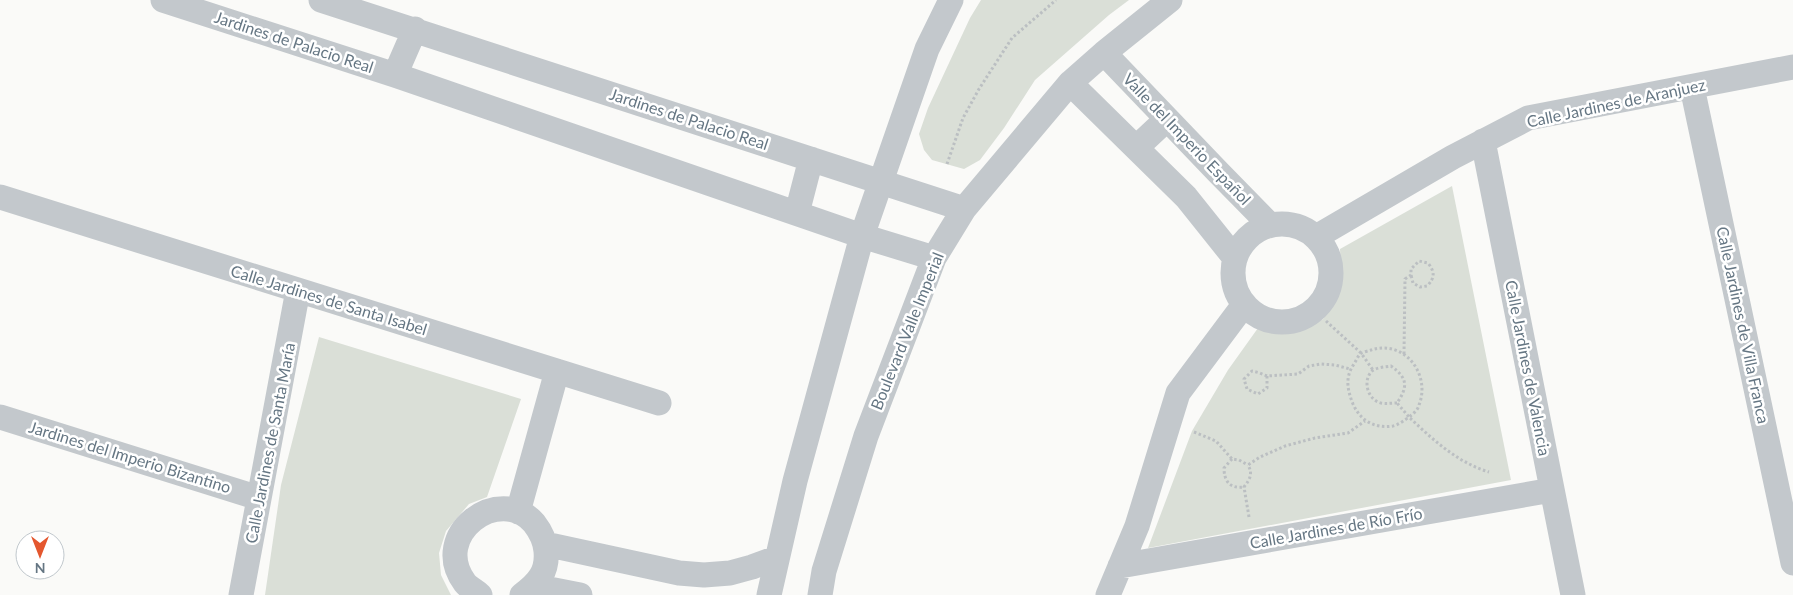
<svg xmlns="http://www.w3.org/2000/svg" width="1793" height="595" font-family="Lato,sans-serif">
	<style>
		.green { fill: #dadfd7 }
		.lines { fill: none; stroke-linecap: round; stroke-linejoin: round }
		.path { stroke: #bbbfc2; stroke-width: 3; stroke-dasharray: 2.5 2.5; stroke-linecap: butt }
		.street { stroke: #c3c8cc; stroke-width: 25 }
		.labels { text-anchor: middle; stroke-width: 5; stroke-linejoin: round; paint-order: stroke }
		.street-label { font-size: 16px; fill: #657683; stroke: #fff }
	</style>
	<rect width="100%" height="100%" fill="#fafaf8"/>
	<path class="green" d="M981,0H1129L1109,15L1035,80L1004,128L980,160L964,169L932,160L924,150L919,134L928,108L970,18Z
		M1452,186L1511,480L1148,548L1192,431L1228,370L1258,328L1290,333L1308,328L1323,319L1337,294L1341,273L1340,249Z
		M319,337L521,399L487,497L469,504L446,531L439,553L441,575L451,595H265L281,485Z"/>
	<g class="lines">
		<path class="path" d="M947,164L963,118L979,89L1012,38L1056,0
			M1326,321L1361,353L1373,370
			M1404,354L1405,279L1411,275V269L1419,261L1428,263C1435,272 1435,278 1427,286L1420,287L1413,283L1411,275
			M1267,376V388L1258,394L1247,389L1244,379L1252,371L1260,373L1267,376L1298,374L1309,366L1321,364L1335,365L1350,369
			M1397,403C1392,403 1387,404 1381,403C1368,400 1362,381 1372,371C1377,367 1386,367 1391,366C1408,378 1408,387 1397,403L1409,417C1405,420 1398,425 1393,426C1374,429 1360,420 1353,404C1347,389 1345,377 1354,364C1356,361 1358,356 1360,354C1363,352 1368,351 1371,350C1405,339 1431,375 1419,405C1418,410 1413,414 1409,417C1432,439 1458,463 1489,472
			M1194,432L1216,441L1232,459L1239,460L1248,465
			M1232,459L1224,468C1224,481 1230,489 1244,487
			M1249,517L1244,487C1250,479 1253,474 1248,465L1260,457L1285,446L1315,438L1348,433L1365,421"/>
		<path class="street" d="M163,0L395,75L862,236L934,258
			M321,0L964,209
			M1104,53L1217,171L1270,225
			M395,75L415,29
			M1070,83L1186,197L1234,257
			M1692,87L1793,563
			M1483,141L1573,595
			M1136,148L1167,119
			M0,197L659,403
			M797,213L811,159
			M1233 273a49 49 0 1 1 98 0a49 49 0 1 1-98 0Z
			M1316,237L1453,157L1528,118L1793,67
			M0,417L259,498
			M518,512L557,371
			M545,544L679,573L704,575L730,573L752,567L776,558
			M1120,566L1552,490
			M534,586L580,595
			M241,595L298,290
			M480,595C476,591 469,588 465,583C429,535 499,483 534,523C541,532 545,540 546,551C548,572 538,583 522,595
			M769,595L795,481L862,236L927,49L951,0
			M820,595L824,571L866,436L934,258L964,209L1070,83L1104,53L1170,0
			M1108,595L1137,526L1178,393L1243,306"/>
	</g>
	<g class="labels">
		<g class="street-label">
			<text transform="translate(294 42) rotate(18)" y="6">Jardines de Palacio Real</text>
			<text transform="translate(1616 103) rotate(-12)" y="6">Calle Jardines de Aranjuez</text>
			<text transform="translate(689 119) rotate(18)" y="6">Jardines de Palacio Real</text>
			<text transform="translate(1187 139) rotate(46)" y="6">Valle del Imperio Español</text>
			<text transform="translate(329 300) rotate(17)" y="6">Calle Jardines de Santa Isabel</text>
			<text transform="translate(1743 325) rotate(78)" y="6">Calle Jardines de Villa Franca</text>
			<text transform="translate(907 331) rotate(-68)" y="6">Boulevard Valle Imperial</text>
			<text transform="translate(1528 368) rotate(79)" y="6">Calle Jardines de Valencia</text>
			<text transform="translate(270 443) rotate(-79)" y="6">Calle Jardines de Santa María</text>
			<text transform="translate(130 457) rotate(17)" y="6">Jardines del Imperio Bizantino</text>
			<text transform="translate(1336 528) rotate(-10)" y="6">Calle Jardines de Río Frío</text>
		</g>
	</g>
	<g transform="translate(40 555) rotate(180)"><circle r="24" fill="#ffffff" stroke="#c1c8cd"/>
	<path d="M0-4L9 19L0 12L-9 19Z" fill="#e4572e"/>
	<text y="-8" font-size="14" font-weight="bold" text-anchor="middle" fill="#657683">N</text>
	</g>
</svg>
